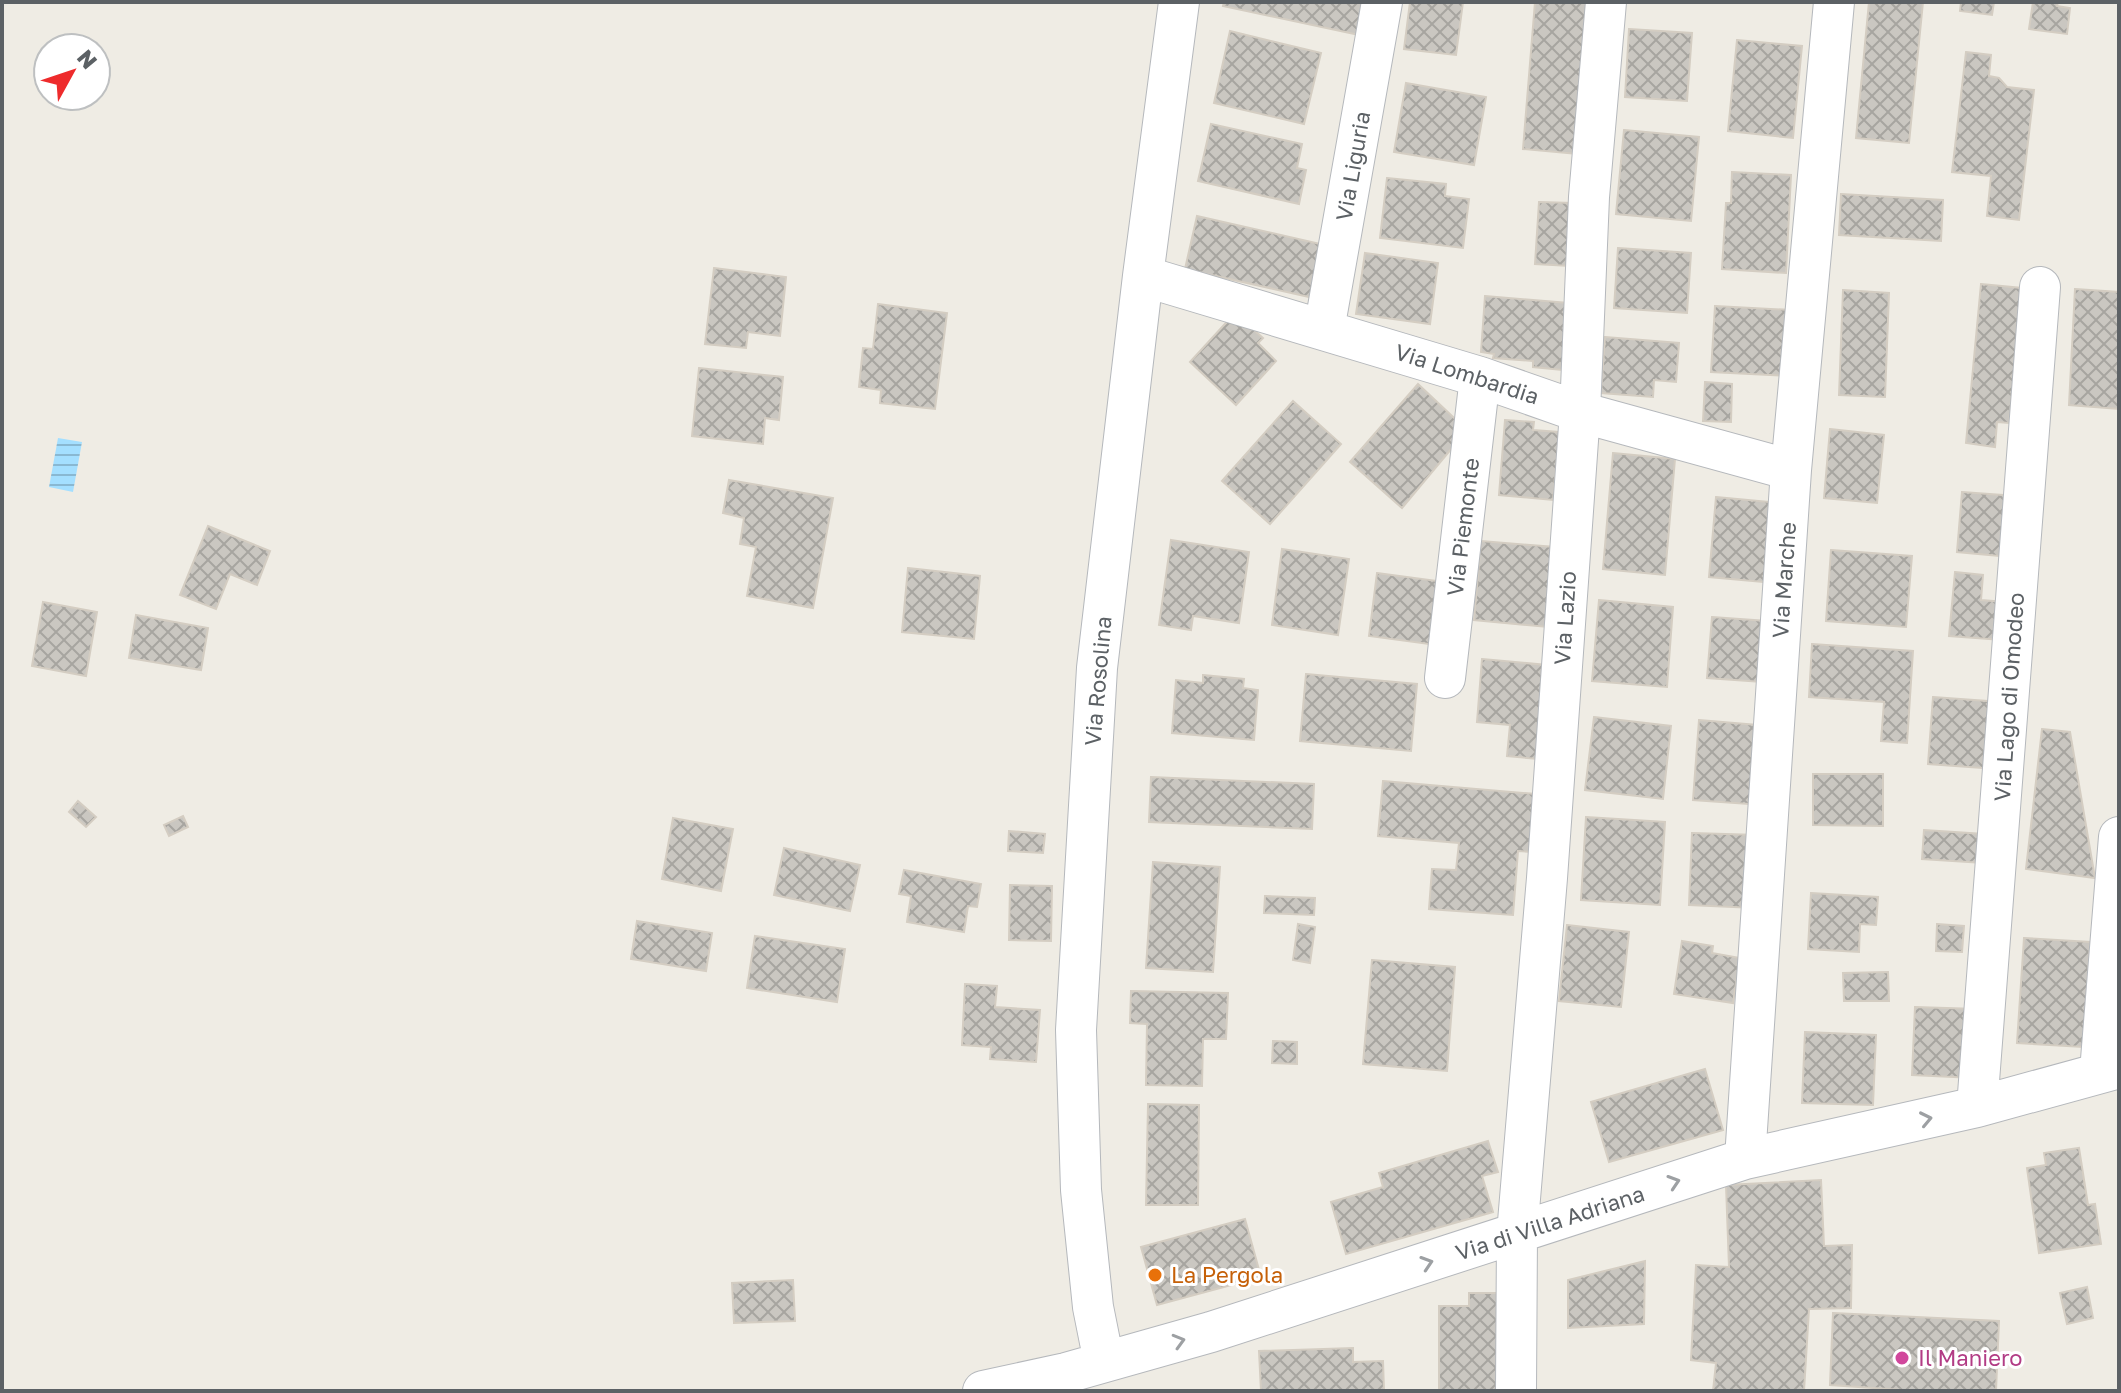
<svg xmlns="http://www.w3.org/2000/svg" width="2121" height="1393" font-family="'Golos Text',sans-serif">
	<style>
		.water { fill: url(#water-rules) }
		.building { fill: url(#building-cross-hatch); stroke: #d4cdc2; stroke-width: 2 }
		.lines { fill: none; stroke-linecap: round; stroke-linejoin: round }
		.minor-casing { stroke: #b5b8bc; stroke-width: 42 }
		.minor { stroke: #fff; stroke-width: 40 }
		.oneway { stroke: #9da0a3 }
		.food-dot { fill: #e8710a; stroke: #fff; stroke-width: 3 }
		.hotel-dot { fill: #d1479c; stroke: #fff; stroke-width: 3 }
		.labels { text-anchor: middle; stroke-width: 6; stroke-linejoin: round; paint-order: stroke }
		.street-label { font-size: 22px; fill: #5c6165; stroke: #fff }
		.food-label { font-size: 22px; fill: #c56008; stroke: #fff; text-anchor: start }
		.hotel-label { font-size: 22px; fill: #b23c85; stroke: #fff; text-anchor: start }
	</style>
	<defs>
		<pattern id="water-rules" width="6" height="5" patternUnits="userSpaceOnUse" patternTransform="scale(2)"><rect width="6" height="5" fill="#a4dfff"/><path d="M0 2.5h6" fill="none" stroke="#89b8d2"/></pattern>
		<pattern id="building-cross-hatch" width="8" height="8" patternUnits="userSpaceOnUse" patternTransform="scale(2)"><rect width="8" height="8" fill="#cac7c1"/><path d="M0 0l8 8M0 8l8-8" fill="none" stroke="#a7a5a0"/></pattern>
	</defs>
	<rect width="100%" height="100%" fill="#efece4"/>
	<path class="water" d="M58,438L82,442L73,492L49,487Z"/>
	<path class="building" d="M1224,2H1370L1364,36L1223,6Z
		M1410,2H1463L1456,55L1404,49Z
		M1535,2H1589L1577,154L1523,149Z
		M1869,2H1923L1909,143L1856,138Z
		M1961,2H1994L1992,15L1960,11Z
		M2033,2H2058L2057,6L2070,8L2067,34L2029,29Z
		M1629,29L1692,33L1687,101L1625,97Z
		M1230,31L1321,53L1304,124L1214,103Z
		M1737,40L1802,46L1793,138L1728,131Z
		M1966,52L1991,55L1989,76L1999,78L2007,87L2034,90L2019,220L1987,216L1991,176L1952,172Z
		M1406,83L1486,97L1474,165L1394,152Z
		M1211,124L1302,144L1297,168L1306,170L1299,204L1198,181Z
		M1624,130L1699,137L1691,221L1616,214Z
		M1732,172L1791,175L1786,273L1722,269L1726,203H1731Z
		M1387,178L1446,184L1445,196L1469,199L1463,248L1380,238Z
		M1841,194L1943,200L1941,241L1839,235Z
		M1539,202L1573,203L1570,266L1535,264Z
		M1197,216L1329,246L1318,299L1185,269Z
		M1618,248L1691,253L1687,313L1614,308Z
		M1365,253L1438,263L1430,324L1356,314Z
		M714,268L786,277L780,336L748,332L746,348L705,344Z
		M1981,284L2022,288L2009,423L1997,422L1995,447L1966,443Z
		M2075,289L2119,292V409L2069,405Z
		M1843,290L1889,293L1885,397L1839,395Z
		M1485,296L1568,303L1562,370L1533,367V361L1493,358L1494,354L1481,352Z
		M878,304L947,313L935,409L880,403L881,390L859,387L863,348L873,349Z
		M1715,306L1792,310L1789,376L1711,372Z
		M1235,313L1263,338L1258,343L1276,361L1236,405L1190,362Z
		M1605,337L1679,343L1676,382L1654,380L1653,397L1601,393Z
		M699,368L783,377L779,420L765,418L763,444L692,436Z
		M1705,382L1732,384L1731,422L1703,421Z
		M1418,384L1467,430L1402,508L1350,462Z
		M1293,401L1341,444L1270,524L1222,481Z
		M1505,420L1534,422L1533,430L1559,432L1553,500L1499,495Z
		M1830,429L1884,435L1877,503L1824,498Z
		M1613,453L1675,459L1665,575L1603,569Z
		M729,480L833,498L813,608L747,596L756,547L740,544L744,518L723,513Z
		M1962,492L2016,496L2010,557L1957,552Z
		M1716,497L1781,503L1774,583L1709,577Z
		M208,526L270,551L257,585L230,574L216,609L180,595Z
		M1171,540L1249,552L1239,623L1193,616L1191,630L1159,625Z
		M1481,541L1555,547L1548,627L1474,620Z
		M1282,549L1349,559L1338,635L1272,625Z
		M1831,550L1912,556L1906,627L1826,621Z
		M908,568L980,576L974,639L902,632Z
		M1955,572L1983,575L1981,600L2005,602L2002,640L1949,636Z
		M1377,573L1445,582L1436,645L1369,636Z
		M1599,600L1673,607L1667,687L1592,681Z
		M43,602L97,612L86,676L32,666Z
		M136,615L208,628L201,670L129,658Z
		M1712,617L1767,621L1762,682L1707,678Z
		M1812,644L1913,651L1907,743L1881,741L1884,702L1809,697Z
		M1482,659L1547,665L1538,759L1507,756L1510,725L1477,722Z
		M1306,674L1417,684L1411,751L1300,741Z
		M1203,675L1244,679L1243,688L1258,690L1254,740L1172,733L1176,680L1203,683Z
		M1933,697L2001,702L1996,769L1928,764Z
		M1594,717L1671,726L1663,799L1585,790Z
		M1699,720L1769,726L1763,805L1693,800Z
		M2042,729L2070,732L2095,878L2026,869Z
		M1813,774H1883V826L1813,825Z
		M1151,777L1314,784L1312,829L1149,822Z
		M1383,781L1536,794L1532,852L1518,851L1513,915L1429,909L1432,869L1456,870L1459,843L1378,836Z
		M78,801L96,817L86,827L69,812Z
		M183,816L188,827L169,836L164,825Z
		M1586,817L1665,822L1660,905L1581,900Z
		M673,818L733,829L721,891L662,879Z
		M1924,830L1984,834L1983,863L1922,859Z
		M1009,831L1045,834L1043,853L1008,851Z
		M1692,833L1758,835L1755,908L1689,905Z
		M784,848L860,865L850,911L774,895Z
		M1153,862L1220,867L1213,972L1146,968Z
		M904,870L981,884L977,907L968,906L964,932L907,922L911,896L899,894Z
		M1010,885L1052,886L1051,941L1009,940Z
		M1811,893L1878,897L1876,925L1860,924L1859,952L1808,949Z
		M1265,896L1315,898L1314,915L1264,913Z
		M637,921L712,933L706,971L631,959Z
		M1298,924L1315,927L1310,963L1293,960Z
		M1937,924L1964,926L1962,952L1936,951Z
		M1567,925L1629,932L1621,1007L1559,1001Z
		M755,936L845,949L837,1002L747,988Z
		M2024,938L2090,942L2083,1047L2017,1043Z
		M1682,941L1713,946L1712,953L1740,958L1733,1003L1674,994Z
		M1372,960L1455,967L1447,1071L1363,1064Z
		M1888,972L1889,1001H1844L1843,973Z
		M965,984L997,986L995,1007L1040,1010L1036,1062L990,1059L991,1047L962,1045Z
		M1131,991L1228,993L1226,1039H1203L1202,1086L1146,1085L1147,1024L1130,1023Z
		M1915,1007L1977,1009L1974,1078L1912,1075Z
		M1805,1032L1876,1035L1873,1105L1802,1103Z
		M1273,1041L1297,1042V1064L1272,1063Z
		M1705,1069L1723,1130L1609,1162L1591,1102Z
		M1148,1104L1199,1105L1198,1205H1146Z
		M1488,1141L1498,1172L1482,1176L1493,1212L1346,1254L1331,1202L1383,1187L1379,1173Z
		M2079,1148L2088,1205L2095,1204L2101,1244L2039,1253L2027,1168L2046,1165L2044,1153Z
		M1821,1180L1824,1246L1852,1245L1851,1308L1809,1309L1804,1391H1713L1716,1363L1691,1360L1696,1265L1729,1267L1726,1185Z
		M1245,1219L1261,1277L1157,1305L1141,1247Z
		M1645,1261L1644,1324L1568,1328V1280Z
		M793,1280L795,1321L734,1323L732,1283Z
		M2087,1287L2093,1318L2067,1324L2060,1293Z
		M1469,1293H1500V1391H1439V1306H1469Z
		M1833,1313L1999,1321L1996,1391H1917L1830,1385Z
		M1353,1348V1362L1383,1361L1384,1391H1261L1259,1351Z"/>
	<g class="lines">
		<g class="minor-casing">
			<path id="minor" d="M1143,276L1480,377L1580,412L1791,470
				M1324,330L1382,2
				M1445,678L1480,377
				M2100,1072L2119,837
				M1977,1107L2040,287
				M1745,1159L1791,470L1834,2
				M1104,1362L1093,1307L1081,1190L1076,1030L1097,668L1143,276L1179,2
				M983,1391L1066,1373L1211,1332L1745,1159L1977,1107L2119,1068
				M1516,1391L1517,1234L1547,878L1580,412L1589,197L1606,2"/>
		</g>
		<use href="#minor" class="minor"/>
	</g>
	<defs><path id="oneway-chevron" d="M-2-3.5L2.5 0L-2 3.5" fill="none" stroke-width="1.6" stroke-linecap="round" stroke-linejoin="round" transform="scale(2)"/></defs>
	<g class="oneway">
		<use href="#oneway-chevron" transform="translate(1926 1119) rotate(-12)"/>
		<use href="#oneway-chevron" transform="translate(1674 1182) rotate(-18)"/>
		<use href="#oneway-chevron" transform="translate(1427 1263) rotate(-18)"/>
		<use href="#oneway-chevron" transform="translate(1179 1341) rotate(-16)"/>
	</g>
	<circle class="food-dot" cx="1155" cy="1275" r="8"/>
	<circle class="hotel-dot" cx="1902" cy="1358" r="8"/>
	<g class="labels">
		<g class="street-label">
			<text transform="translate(1353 166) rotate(-80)" y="8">Via Liguria</text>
			<text transform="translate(1467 374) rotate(18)" y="8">Via Lombardia</text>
			<text transform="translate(1463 527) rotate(-83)" y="8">Via Piemonte</text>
			<text transform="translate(1784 580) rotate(-86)" y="8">Via Marche</text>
			<text transform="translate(1565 618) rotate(-86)" y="8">Via Lazio</text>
			<text transform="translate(1098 681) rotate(-85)" y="8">Via Rosolina</text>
			<text transform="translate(2009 697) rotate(-86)" y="8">Via Lago di Omodeo</text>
			<text transform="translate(1550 1223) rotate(-18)" y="8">Via di Villa Adriana</text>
		</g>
		<g class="food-label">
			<text x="1171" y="1283">La Pergola</text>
		</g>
		<g class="hotel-label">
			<text x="1918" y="1366">Il Maniero</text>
		</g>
	</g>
	<rect width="2121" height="1393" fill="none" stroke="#5c6165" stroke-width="8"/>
	<g transform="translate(72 72) rotate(50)"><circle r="38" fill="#ffffff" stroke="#bec0c1" stroke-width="2"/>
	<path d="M0-6L14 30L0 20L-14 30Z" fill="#ee2b2c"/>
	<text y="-12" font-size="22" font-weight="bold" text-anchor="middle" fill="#5c6165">N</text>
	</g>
</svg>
